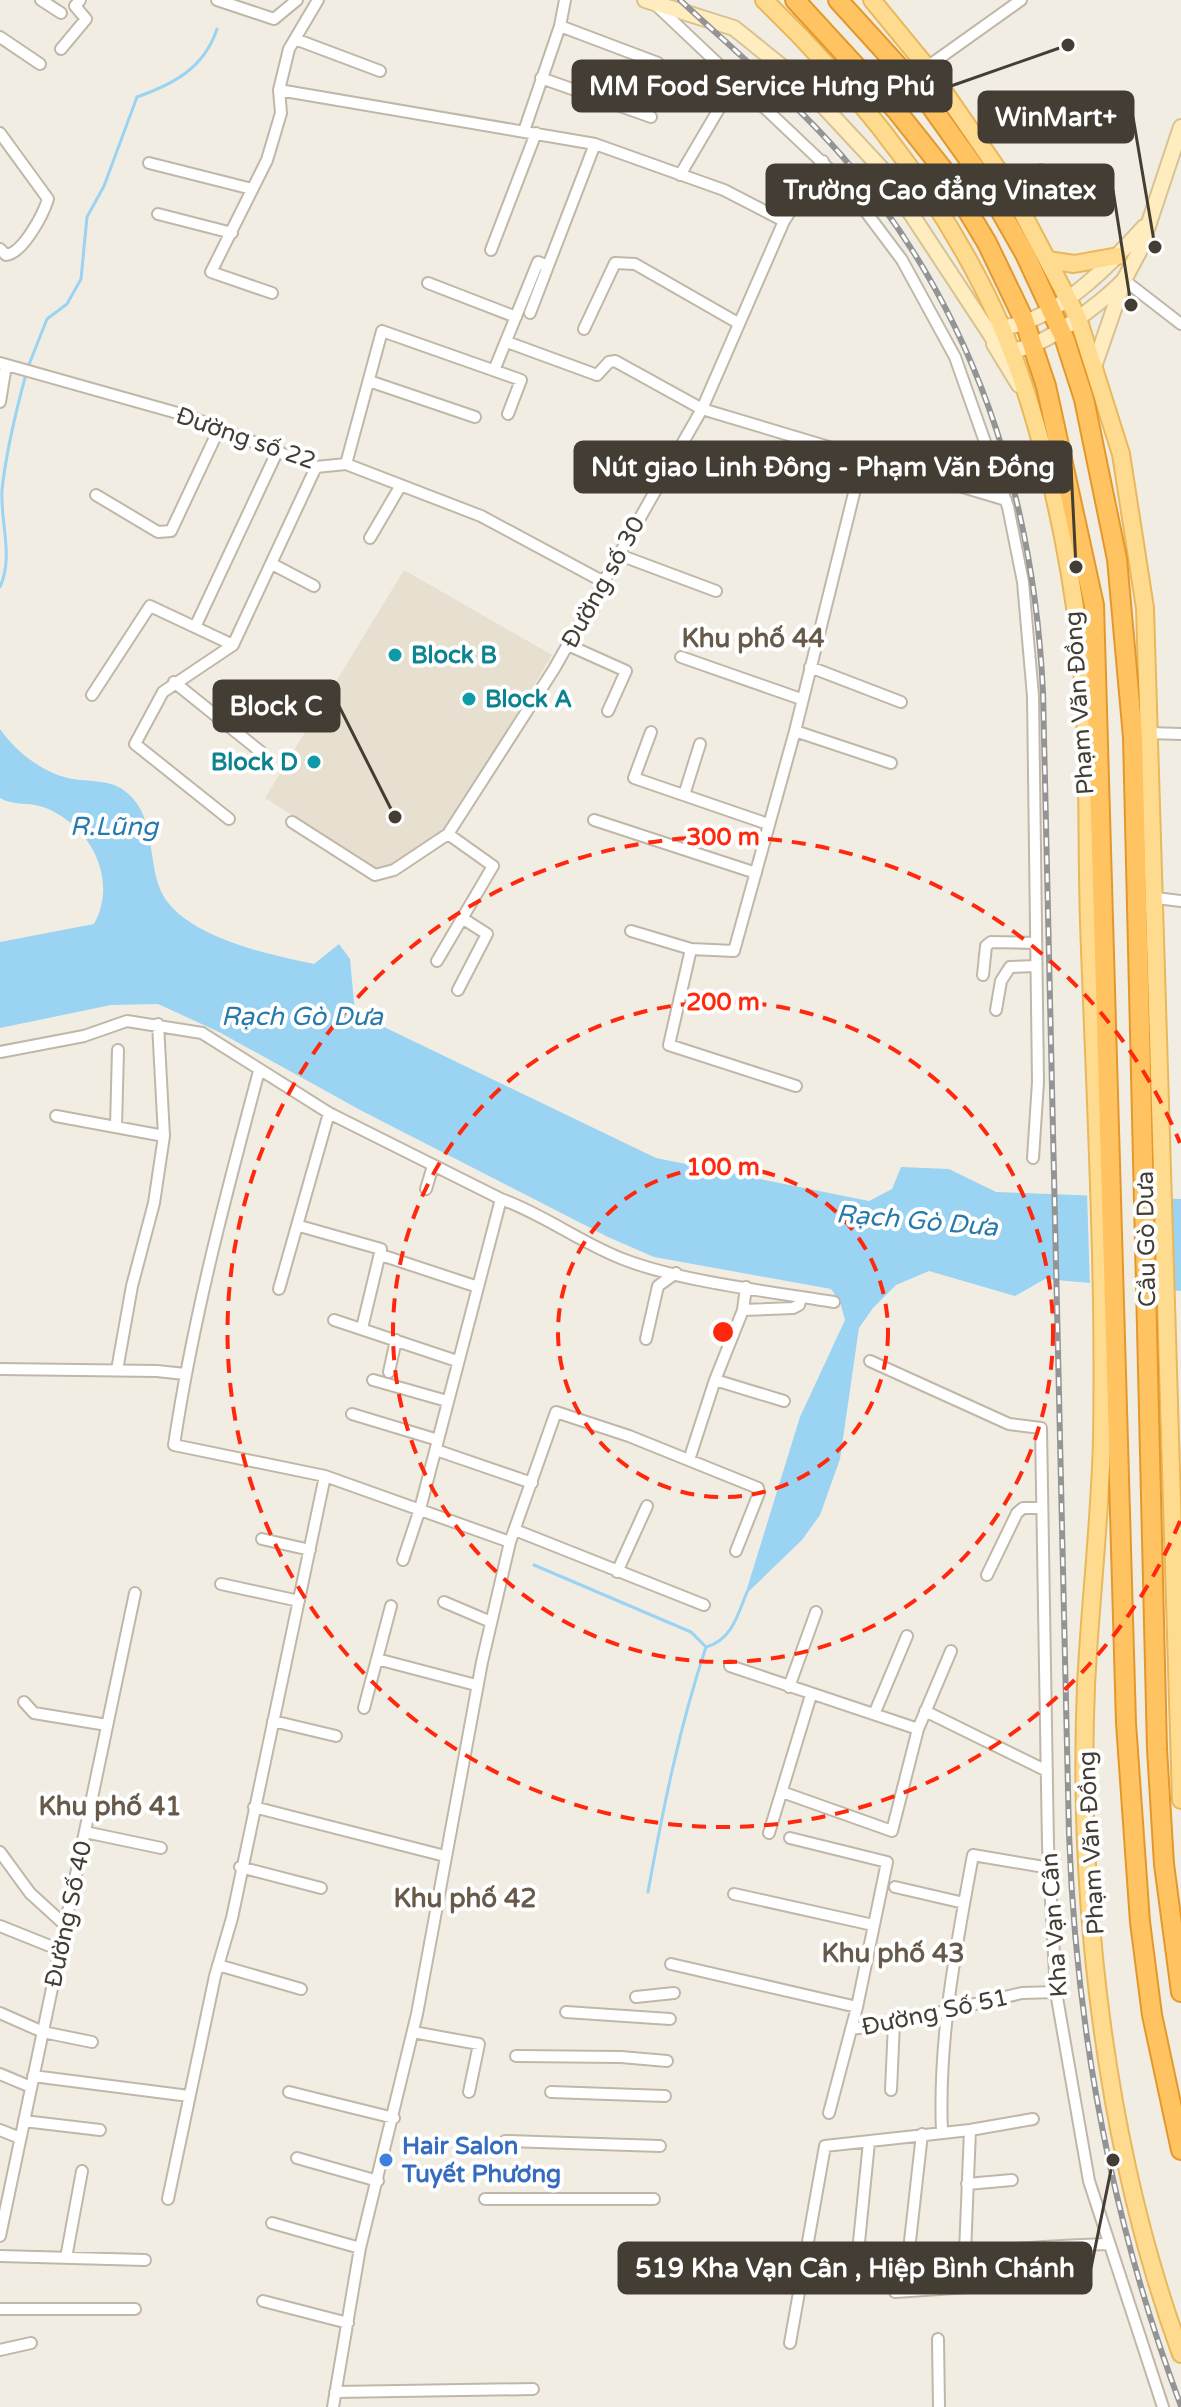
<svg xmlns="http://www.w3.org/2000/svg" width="1181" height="2407" font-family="'Varela Round',sans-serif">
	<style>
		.residential { fill: #e7dfd0 }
		.water { fill: #9bd3f3 }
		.pier { fill: #f2ede3 }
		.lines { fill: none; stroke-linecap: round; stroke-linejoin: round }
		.stream { stroke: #9bd3f3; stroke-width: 3 }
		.street-casing { stroke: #c1b7a8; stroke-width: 14 }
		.secondary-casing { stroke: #d8c292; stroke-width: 18 }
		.primary-casing { stroke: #e9b85a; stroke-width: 20 }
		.highway-casing { stroke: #e4982b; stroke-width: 22 }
		.street { stroke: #fff; stroke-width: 10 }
		.secondary { stroke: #ffedc0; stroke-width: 14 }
		.primary { stroke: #ffdb8f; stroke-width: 16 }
		.highway { stroke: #ffc461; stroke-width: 18 }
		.rail-casing { stroke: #949494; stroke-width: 6 }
		.rail { stroke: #fff; stroke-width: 3; stroke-dasharray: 9; stroke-linecap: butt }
		.ring { fill: none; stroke: #ff280d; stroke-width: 4; stroke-dasharray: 14 10 }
		.culture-dot { fill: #0f9aa8; stroke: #fff; stroke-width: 3 }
		.shop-dot { fill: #3f7fe0; stroke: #fff; stroke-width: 3 }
		.labels { text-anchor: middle; stroke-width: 8; stroke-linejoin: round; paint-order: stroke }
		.street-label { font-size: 24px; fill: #443d33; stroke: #fff }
		.culture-label { font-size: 24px; font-weight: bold; fill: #0d838f; stroke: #fff; text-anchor: start }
		.shop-label { font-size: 24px; font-weight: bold; fill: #366cbe; stroke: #fff; text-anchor: start }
		.neighbourhood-label { font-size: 26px; font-weight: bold; fill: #675a4a; stroke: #fff }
		.water-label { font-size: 26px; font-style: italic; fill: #277aac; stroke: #fff }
		.centre { fill: #ff280d; stroke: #fff; stroke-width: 4 }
		.ring-label { font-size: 24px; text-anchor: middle; font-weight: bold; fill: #ff280d; stroke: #fff; stroke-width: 8; stroke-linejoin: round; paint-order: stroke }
		.leader { fill: none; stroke: #443d33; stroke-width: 3 }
		.callout-dot { fill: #443d33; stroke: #fff; stroke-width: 3 }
		.callout { fill: #443d33; stroke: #443d33; stroke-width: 3 }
		.callout-label { font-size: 26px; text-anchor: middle; font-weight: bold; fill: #fff }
	</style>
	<rect width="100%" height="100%" fill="#f2ede3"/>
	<path class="residential" d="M404,570L552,655L447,831L382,872L265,798Z"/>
	<path class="water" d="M0,729C15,751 42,772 68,778C85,782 107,779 122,789C156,811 147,856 160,889C179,936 270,955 314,964L339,944L350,959L355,1013L656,1158L869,1201L892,1189L901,1167L949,1169L996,1192L1181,1199V1291L1045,1279L1015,1296L929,1271L896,1285L873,1308L859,1328L840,1459L820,1515L802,1540L745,1595L800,1417L845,1320L840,1302L831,1289L654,1257L608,1237L362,1111L219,1032L158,1004L111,1005L0,1028V942L94,924C119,879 90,824 43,807C29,802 13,806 0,798Z"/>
	<path class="pier" d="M1087,1192L1167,1195L1170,1294L1090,1287Z"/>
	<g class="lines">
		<path class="stream" d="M28,367L47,319L67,304L81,279L87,217L104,186L137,97C174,84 204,68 217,29
			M0,587C14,556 0,522 2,490C6,451 16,411 26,374
			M534,1565L691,1632L706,1647
			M648,1892C663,1809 679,1728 706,1647C732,1640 738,1614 747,1592"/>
		<g class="street-casing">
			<path id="street" d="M41,0L61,13
				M217,0L274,19L297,0
				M657,6L845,184L902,260L955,357L1008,507L1023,582L1033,696L1038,1082L1033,1158
				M560,26L658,63
				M0,37L40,64
				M295,39L380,71
				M61,49L86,19L75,6L80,0
				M927,67L1021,0
				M541,78L651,117
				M279,90L595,144L724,190L784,221
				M524,131L560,26L565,0
				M0,133L48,199C43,215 23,253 6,255L0,249
				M149,163L252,189
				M680,175L736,80
				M1005,180L1041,170L1064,193
				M158,214L232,233
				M491,250L536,133
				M1124,280L1181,324
				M428,283L516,317
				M272,293L211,272L267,160L281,113L279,90L289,49L318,0
				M530,313L548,266
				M584,329L615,263L635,264L738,323
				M507,342L597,375L609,362L615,361L702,409L1006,500
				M0,363L188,416L316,467L346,464L481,516L602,581
				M495,368L538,262L548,266L595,144
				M369,381L475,417
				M0,402L6,365
				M346,464L382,331L521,380L508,414
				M96,495L158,532L171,531L219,429
				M370,538L401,485
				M617,554L716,591
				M272,564L314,586
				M196,625L277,452
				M568,645L626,671L608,711
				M681,657L801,699
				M810,667L901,702
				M174,682L261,752
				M92,695L150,606L233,645
				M795,731L891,763
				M651,732L634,778L768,824
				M1149,733L1181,734
				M684,795L700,744
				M229,819L135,744L163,692L233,645L316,467
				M594,820L756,873
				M292,822L375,875L394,870L448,834L554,669L702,409L784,221L823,161
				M1156,898L1181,901
				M631,931L691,949
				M437,961L493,866L448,834
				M983,975L986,946L991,942L1036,943
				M458,990L487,934L462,918
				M996,1010L1001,981L1010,967L1036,966
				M0,1052L84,1036L127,1021L202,1033L329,1113L501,1199C546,1215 583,1245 628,1261C685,1282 772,1292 834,1302
				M259,1071C226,1194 193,1318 174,1445L325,1476L510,1542
				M796,1086L669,1045L691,949L734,951L795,731L863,457
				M56,1116L164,1136
				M116,1127L118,1050
				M426,1189L433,1166
				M303,1227L381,1249L362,1328
				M381,1255L478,1287
				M279,1289L329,1113
				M743,1310L793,1308L799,1305L801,1297
				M334,1320L457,1361
				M646,1339L658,1286L676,1273
				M870,1361L1009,1424L1041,1428L1048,1845L1056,1992L1089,2181L1163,2407
				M0,1369L157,1371L185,1374
				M117,1370L132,1286L154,1203L164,1136L158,1024
				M389,1372L396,1340
				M373,1380L447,1401
				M715,1380L784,1401
				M352,1414L438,1440
				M436,1450L532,1483
				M689,1460L715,1380L743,1310L746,1287
				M515,1530L704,1605
				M262,1539L310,1550
				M403,1560L420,1509L501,1199
				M617,1572L647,1506
				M987,1575L1017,1513L1023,1508H1041
				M221,1584L299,1601
				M444,1602L491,1622
				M377,1659L476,1685
				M730,1666L918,1729
				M789,1687L816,1612
				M24,1702L34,1713L107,1725
				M364,1708L391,1606
				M925,1711L1047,1771
				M875,1712L907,1636
				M273,1721L336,1736
				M782,1792L892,1831L918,1729L951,1651
				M254,1807L445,1856
				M85,1832L161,1848
				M769,1833L811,1695
				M790,1838L887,1862L857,2007L829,2113
				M0,1852L30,1893L65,1925
				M240,1867L321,1888
				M895,1887L964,1903
				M734,1894L873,1925
				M0,1926L60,1950
				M671,1964L857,2007
				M218,1965L301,1989
				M636,1997L674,1993
				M566,2012L670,2019
				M0,2013L43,2032L92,2042
				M851,2029L894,2023L1022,1993L1056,1992
				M413,2032L479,2044L469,2092
				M516,2056L621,2057L667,2061
				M0,2074L31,2087
				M33,2076L189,2096
				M891,2090L894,2023
				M289,2092L394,2118
				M551,2092L665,2096
				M24,2121L100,2130
				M0,2130L20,2138
				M942,2132C938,2040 956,1946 973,1855L1050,1868
				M505,2141L660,2146
				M297,2158L378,2181
				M967,2184L1012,2180
				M168,2199L215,1976L232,1918L325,1476
				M485,2199H654
				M272,2223L360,2248
				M0,2236L135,1593
				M965,2253L970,2130
				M0,2256L145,2260
				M66,2258L82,2171
				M908,2259L922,2134
				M651,2262C677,2264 704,2269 730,2270C857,2270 982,2247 1108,2244
				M857,2262L869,2142
				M895,2292L984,2286L982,2252
				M263,2301L348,2323
				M0,2309H135
				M938,2339L939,2407
				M790,2343L825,2146L970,2130L1033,2119
				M0,2350L31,2343
				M335,2392L533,2389
				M333,2407L360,2248L417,2014L482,1662L510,1542L556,1412L629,1436L758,1488L759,1493L736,1551"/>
		</g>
		<g class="secondary-casing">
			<path id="secondary" d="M645,0L734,28L801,82L881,168L1000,349C1031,360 1103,302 1124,280
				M992,328C1049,329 1109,266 1144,227
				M994,344L1019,385
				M1095,364L1124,280L1140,250L1181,127"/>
		</g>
		<g class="primary-casing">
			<path id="primary" d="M764,0C860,93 948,204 1002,328C1040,416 1068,543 1079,638C1090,732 1086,828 1089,922C1095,1094 1105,1267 1102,1440C1100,1522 1090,1604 1086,1686C1077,1904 1106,2150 1181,2354
				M872,0L927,67L1005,180L1078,318L1121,454L1145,608L1181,1800
				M1048,260L1074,264L1118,256"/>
		</g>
		<g class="highway-casing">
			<path id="highway" d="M795,0L896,110L942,168L987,243L1024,320L1046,386L1094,605L1126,1723L1140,1922L1152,2015L1181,2150
				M838,0L918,88L980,175L1025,254L1065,340L1084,399L1117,559L1133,737L1157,1749L1164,1864L1181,1992"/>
		</g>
		<use href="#street" class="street"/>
		<use href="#secondary" class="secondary"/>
		<use href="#primary" class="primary"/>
		<use href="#highway" class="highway"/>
		<g class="rail-casing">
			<path id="rail" d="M680,0C735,51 793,100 842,156C974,307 1034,496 1043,693L1069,1834C1076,2030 1112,2223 1181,2406"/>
		</g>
		<use href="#rail" class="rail"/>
	</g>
	<g class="ring">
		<circle cx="723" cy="1332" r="165"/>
		<circle cx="723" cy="1332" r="330"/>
		<path d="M1180 1521A495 495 0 1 1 1180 1143"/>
	</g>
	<g class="culture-dot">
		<circle cx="395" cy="655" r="8"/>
		<circle cx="469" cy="699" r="8"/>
		<circle cx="314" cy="762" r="8"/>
	</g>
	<circle class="shop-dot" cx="386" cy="2160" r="8"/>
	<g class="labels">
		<g class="street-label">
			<text transform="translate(246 438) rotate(19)" y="8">Đường số 22</text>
			<text transform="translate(603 582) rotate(-61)" y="8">Đường số 30</text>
			<text transform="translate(1079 703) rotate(-94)" y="8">Phạm Văn Đồng</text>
			<text transform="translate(1146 1239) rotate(-91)" y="8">Cầu Gò Dưa</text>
			<text transform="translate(1091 1843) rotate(-93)" y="8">Phạm Văn Đồng</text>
			<text transform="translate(68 1914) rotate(-78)" y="8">Đường Số 40</text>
			<text transform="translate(1054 1925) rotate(-94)" y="8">Kha Vạn Cân</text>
			<text transform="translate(935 2012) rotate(-12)" y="8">Đường Số 51</text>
		</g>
		<g class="culture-label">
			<text x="411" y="663">Block B</text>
			<text x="485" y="707">Block A</text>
			<text x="298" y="770" text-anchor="end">Block D</text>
		</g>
		<g class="shop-label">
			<text x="402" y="2154">Hair Salon<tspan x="402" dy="28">Tuyết Phương</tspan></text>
		</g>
		<g class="neighbourhood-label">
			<text x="753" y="647">Khu phố 44</text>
			<text x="110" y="1815">Khu phố 41</text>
			<text x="465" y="1907">Khu phố 42</text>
			<text x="893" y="1962">Khu phố 43</text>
		</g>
		<g class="water-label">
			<text x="114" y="835">R.Lũng</text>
			<text x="302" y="1025">Rạch Gò Dưa</text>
			<text transform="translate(917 1220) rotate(5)" y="9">Rạch Gò Dưa</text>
		</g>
	</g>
	<circle cx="723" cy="1332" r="12" class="centre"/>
	<g class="ring-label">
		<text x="723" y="845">300 m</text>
		<text x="723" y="1010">200 m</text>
		<text x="723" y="1175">100 m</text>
	</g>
	<path class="leader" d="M1068 45L951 86M1155 247L1133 117M1131 305L1113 190M1076 567L1071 467M395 817L339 706M1113 2160L1091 2268"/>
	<g class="callout-dot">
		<circle cx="1068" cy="45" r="8"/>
		<circle cx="1155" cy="247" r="8"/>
		<circle cx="1131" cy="305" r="8"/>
		<circle cx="1076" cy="567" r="8"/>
		<circle cx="395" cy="817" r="8"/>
		<circle cx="1113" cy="2160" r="8"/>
	</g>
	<g class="callout">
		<rect x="573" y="61" width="378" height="50" rx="8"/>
		<rect x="979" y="92" width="154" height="50" rx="8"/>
		<rect x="767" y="165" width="346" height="50" rx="8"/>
		<rect x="575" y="442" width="496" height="50" rx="8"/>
		<rect x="214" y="681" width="125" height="50" rx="8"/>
		<rect x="619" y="2243" width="472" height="50" rx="8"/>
	</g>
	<g class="callout-label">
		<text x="762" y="95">MM Food Service Hưng Phú</text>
		<text x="1056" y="126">WinMart+</text>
		<text x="940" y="199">Trường Cao đẳng Vinatex</text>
		<text x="823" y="476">Nút giao Linh Đông - Phạm Văn Đồng</text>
		<text x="276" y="715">Block C</text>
		<text x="855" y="2277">519 Kha Vạn Cân , Hiệp Bình Chánh</text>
	</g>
</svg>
